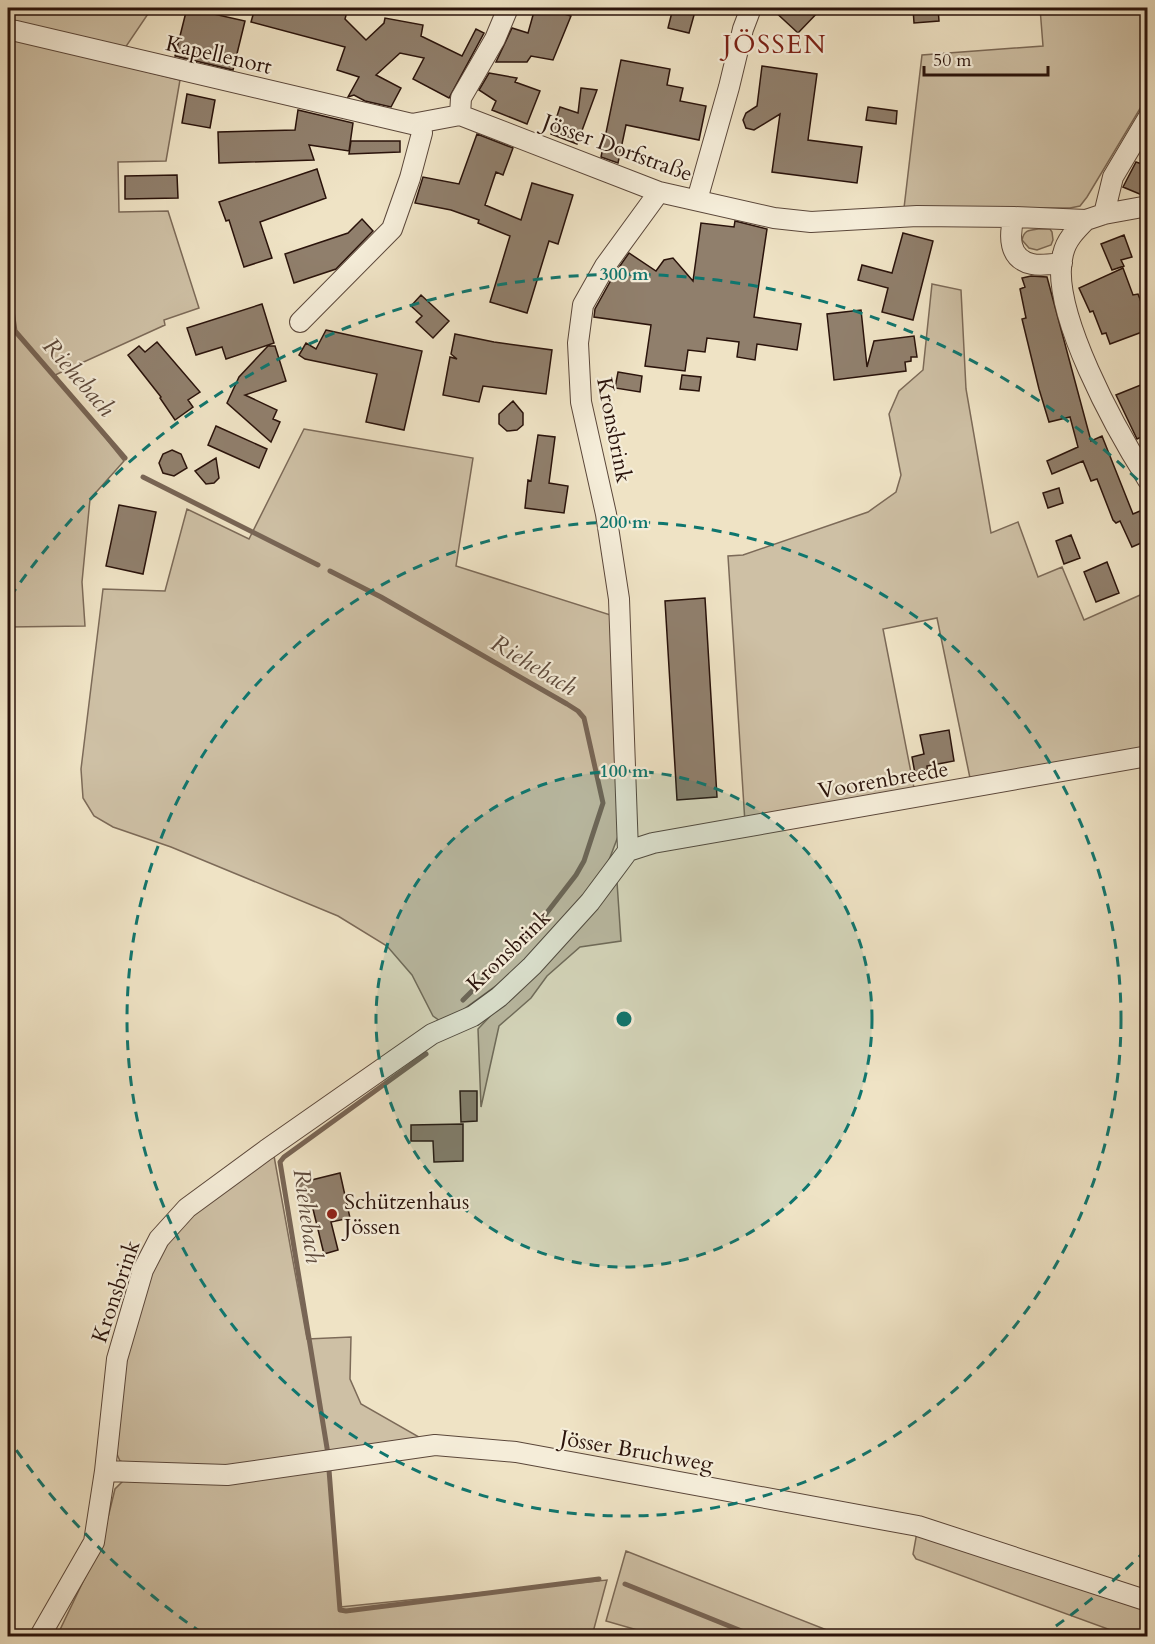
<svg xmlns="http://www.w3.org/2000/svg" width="1155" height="1644" font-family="Cardo,serif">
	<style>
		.green { fill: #cec0a5; stroke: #7c6a58; stroke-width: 1.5 }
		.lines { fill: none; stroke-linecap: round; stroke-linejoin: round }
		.stream { stroke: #786555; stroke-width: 5 }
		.building { fill: #907f6c; stroke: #2a130b; stroke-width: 1.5 }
		.minor-casing { stroke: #5b473a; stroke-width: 22 }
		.minor { stroke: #f5edd9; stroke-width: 20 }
		.ring { fill: none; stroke: #0f766e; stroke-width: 3; stroke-dasharray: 10 8 }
		.poi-dot { fill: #8f2418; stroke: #f5edd9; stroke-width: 2 }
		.labels { text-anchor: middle; stroke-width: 4.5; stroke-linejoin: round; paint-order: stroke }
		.street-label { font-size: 22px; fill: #2a130b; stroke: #f5edd9 }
		.poi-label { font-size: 22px; fill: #2a130b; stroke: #f5edd9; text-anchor: start }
		.water-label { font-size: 24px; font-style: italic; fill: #5e4a3c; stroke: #f5edd9 }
		.quarter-label { font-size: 26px; letter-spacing: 1.5px; fill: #7a1f14; stroke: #f5edd9 }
		.centre { fill: #0f766e; stroke: #f5edd9; stroke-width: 3 }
		.ring-label { font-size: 18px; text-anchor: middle; font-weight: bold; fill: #0f766e; stroke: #f5edd9; stroke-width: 4.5; stroke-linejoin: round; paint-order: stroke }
	</style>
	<rect width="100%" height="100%" fill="#efe3c5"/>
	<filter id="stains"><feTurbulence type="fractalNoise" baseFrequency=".00333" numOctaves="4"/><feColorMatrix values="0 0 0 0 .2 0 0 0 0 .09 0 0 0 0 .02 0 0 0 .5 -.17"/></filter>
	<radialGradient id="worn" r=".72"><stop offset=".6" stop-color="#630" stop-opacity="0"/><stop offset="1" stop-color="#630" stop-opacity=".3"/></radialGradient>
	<path class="green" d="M8,8H152L125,48L8,24Z
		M1040,8H1145L1148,20L1147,97L1087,197L1080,206L1070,208H904L922,55L1043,46Z
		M8,37L180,80L166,161L118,162L119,212L168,211L199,308L164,320L165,325L55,375L124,461L90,499L82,582L85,626L8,627Z
		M1038,229H1050L1052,232L1053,240L1051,245L1037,250L1029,248L1022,240C1024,230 1029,230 1038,229Z
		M932,284L961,290L966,389L991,533L1018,522L1038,577L1062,567L1084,620L1147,592V751L971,783L937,618L883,629L915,793L745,823L728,556L743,555L868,512L896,492L901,475L889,414L899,391L923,370Z
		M304,429L473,458L456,566L620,618L622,826L604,873L579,904L508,977L457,1014L440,1021L433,1016L412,975L387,946L338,916L171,847L113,827L94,816L83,798L81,769L103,589L165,591L187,509L249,539Z
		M617,882L621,941L580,947L547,976L531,998L499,1026L481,1107L478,1029Z
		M274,1156L307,1339L351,1337L350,1379L361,1404L426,1441L226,1472L134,1466L120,1461L115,1450L126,1348L156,1254L189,1218Z
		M329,1465L340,1607L607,1580L592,1636H57L102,1542L115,1489L124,1480Z
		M917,1532L1147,1607V1636H1127L916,1559L913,1554Z
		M626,1551L842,1636H843H658L606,1621Z"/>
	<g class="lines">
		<path class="stream" d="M8,282L15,331L125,458
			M143,477L318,565
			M330,571L381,597L567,704L578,711L584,718L603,803L584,861L576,875L535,928L463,1000
			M328,1454L280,1162L284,1157L426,1054
			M329,1470L340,1610L346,1611L599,1579
			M625,1584L754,1636"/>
	</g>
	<path class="building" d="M187,8L245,21L233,70L175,56Z
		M255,8H348L345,19L366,40L384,23L385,18L423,25L421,36L462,56L476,29L484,33L449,98L413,79L424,58L400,53L376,75L401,88L391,107L365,101L354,95L348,97L359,77L337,70L345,47L251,22Z
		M535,8H552L551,10L571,16L553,60L531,56L527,62H496L512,28L528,33Z
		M673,8H696L689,33L668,28Z
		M771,8H822L798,33Z
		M913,8H938L939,21L914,23Z
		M621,60L670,69L667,85L683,88L680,101L706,106L699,140L626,125L618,163L601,157Z
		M762,66L817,74L808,140L862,147L857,183L772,172L780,114L754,130L746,128L743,120L746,113L757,106Z
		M489,73L517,78L515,82L540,91L527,124L492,110L496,101L479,90Z
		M581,88L597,90L577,144L551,134L560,107L578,113Z
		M187,94L215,100L210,128L182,123Z
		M868,107L897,111L896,124L866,120Z
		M298,110L353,123L349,151L309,145L314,160L219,163L218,132L295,130Z
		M477,134L513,148L503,175L496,172L485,205L521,220L532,183L573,195L558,244L549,241L527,313L490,302L510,236L478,223L479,220L451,210L415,203L423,177L459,184Z
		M351,141H400V152L349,154Z
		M1136,162L1148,166V194L1142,195L1123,187Z
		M317,169L326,198L260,222L272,258L244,267L229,220L226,221L219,202Z
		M177,175L178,198L125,199V176Z
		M362,219L373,231L336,269L294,283L285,254L348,233Z
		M735,221L767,229L754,317L801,324L797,350L757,344L755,360L737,357L739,342L707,338L705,352L688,350L685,371L645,366L651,325L594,317L595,309L615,273L629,253L656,271L664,260L673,258L693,281L701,223L734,227Z
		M903,233L933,241L913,320L882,312L888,288L858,280L862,265L892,273Z
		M1124,235L1132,257L1121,260L1124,266L1112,270L1101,244Z
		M1123,268L1133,295L1138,294L1145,312L1148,311V327L1141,330L1142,332L1110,344L1106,333L1102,334L1093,311L1090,312L1079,288Z
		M1031,276L1047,277L1091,441L1102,436L1133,514L1140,511L1144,519L1148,518V540L1132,547L1120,521L1116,523L1113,520L1097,479L1091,481L1083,461L1052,474L1047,461L1078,447L1070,417L1049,422L1039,389L1022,319L1026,318L1020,289L1025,287L1022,278Z
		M421,295L449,321L433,338L416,322L422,316L411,306Z
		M262,304L274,343L226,359L222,347L196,355L187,328Z
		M861,310L867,367L874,341L914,336L917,357H911V361L905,362L906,371L834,380L827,314Z
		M326,330L422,351L404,430L366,422L377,374L305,359L299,355L306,343L316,349Z
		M455,334L494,342L552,350L546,394L483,386L479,402L443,395L450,357L457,359L451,354Z
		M157,342L200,392L188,400L193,407L175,420L160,398L161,397L128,355L139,346L145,352Z
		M268,346H275L286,381L245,395L277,410L273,419L280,422L271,442L227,403L239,377Z
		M618,372L642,376L640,392L615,388Z
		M682,375L701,377L699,391L680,389Z
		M1148,382V434L1137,439L1116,395Z
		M513,401L523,413V425L517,430L507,431L499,424V414Z
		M216,426L267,449L259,468L208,445Z
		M538,435L555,437L549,483L568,486L564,513L525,508L528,480L531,481Z
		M172,450L181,454L187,468L174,476L163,473L159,463L163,454Z
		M216,458L219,478L214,483L206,484L195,471Z
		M1059,488L1063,503L1048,508L1043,493Z
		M119,505L156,512L143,574L106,566Z
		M1071,535L1080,558L1064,564L1056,541Z
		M1107,562L1119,593L1096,602L1084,572Z
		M705,598L717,797L677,800L665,601Z
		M949,730L954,761L927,766L928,777L916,779L912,757L924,754L920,735Z
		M460,1091H477V1121L461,1122Z
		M463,1124V1161L434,1162L433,1141H411V1125Z
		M340,1173L350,1218L331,1222L338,1250L324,1254L312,1205L300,1208L295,1184Z"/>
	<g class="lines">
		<g class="minor-casing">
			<path id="minor" d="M8,30L16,31L412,124L460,115
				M460,115L659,192L774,218L811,222L917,216L1014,217L1086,220L1104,214L1148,206
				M460,115L461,98L495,39L508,8
				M697,200L729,87L743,29L751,8
				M1104,214L1113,177L1148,118
				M1014,217C1009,235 1008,259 1032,264C1041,266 1052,264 1062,263
				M1086,220C1076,230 1066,240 1063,254C1048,309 1118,433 1148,480
				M300,322L392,229L410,178L422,133L420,124
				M628,851L653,843L1148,756
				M105,1471L227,1475L435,1445L516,1452L918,1526L1148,1601
				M40,1636L94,1542L105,1471L117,1359L143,1270L159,1239L187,1208L266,1150L432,1034L473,1016L499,997L532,966L590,902L628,851L619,599L606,514L581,402L578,343L583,305L605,266L659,192"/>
		</g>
		<use href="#minor" class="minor"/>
	</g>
	<circle cx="624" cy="1019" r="248" fill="#0f766e" fill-opacity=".12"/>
	<g class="ring">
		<circle cx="624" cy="1019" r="248"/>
		<circle cx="624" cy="1019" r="497"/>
		<path d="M1146 1550A745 745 0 0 1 1046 1633M202 1633A745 745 0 0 1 10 1441M10 597A745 745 0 0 1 1146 488"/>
	</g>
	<circle class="poi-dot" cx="332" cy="1214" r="6"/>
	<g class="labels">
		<g class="street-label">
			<text transform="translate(219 54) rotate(13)" y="8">Kapellenort</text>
			<text transform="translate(618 147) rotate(20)" y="8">Jösser Dorfstraße</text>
			<text transform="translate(615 430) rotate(79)" y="8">Kronsbrink</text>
			<text transform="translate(883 779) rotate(-10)" y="8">Voorenbreede</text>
			<text transform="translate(508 950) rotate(-44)" y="8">Kronsbrink</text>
			<text transform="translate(115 1291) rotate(-71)" y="8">Kronsbrink</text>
			<text transform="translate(637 1450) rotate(10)" y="8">Jösser Bruchweg</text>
		</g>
		<g class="poi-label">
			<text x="344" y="1209">Schützenhaus<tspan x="344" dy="25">Jössen</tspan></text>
		</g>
		<g class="water-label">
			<text transform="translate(79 377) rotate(49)" y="8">Riehebach</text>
			<text transform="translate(534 665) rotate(31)" y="8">Riehebach</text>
			<text transform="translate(308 1216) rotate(82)" y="8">Riehebach</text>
		</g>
		<g class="quarter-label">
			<text x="775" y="53">JÖSSEN</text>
		</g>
	</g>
	<circle cx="624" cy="1019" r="9" class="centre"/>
	<g class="ring-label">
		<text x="624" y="280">300 m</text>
		<text x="624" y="528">200 m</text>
		<text x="624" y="777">100 m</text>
	</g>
	<rect width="1155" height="1644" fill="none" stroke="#efe3c5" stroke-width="30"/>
	<rect x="9" y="9" width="1137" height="1626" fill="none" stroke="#2a130b" stroke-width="3"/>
	<rect x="15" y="15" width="1125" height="1614" fill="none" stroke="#2a130b" stroke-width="1.5"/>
	<path d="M924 66v9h124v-9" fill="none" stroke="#2a130b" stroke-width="3"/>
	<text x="933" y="66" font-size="18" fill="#2a130b" stroke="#f5edd9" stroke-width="4.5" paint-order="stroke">50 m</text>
	<rect width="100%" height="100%" filter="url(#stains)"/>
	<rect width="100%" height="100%" fill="url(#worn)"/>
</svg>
